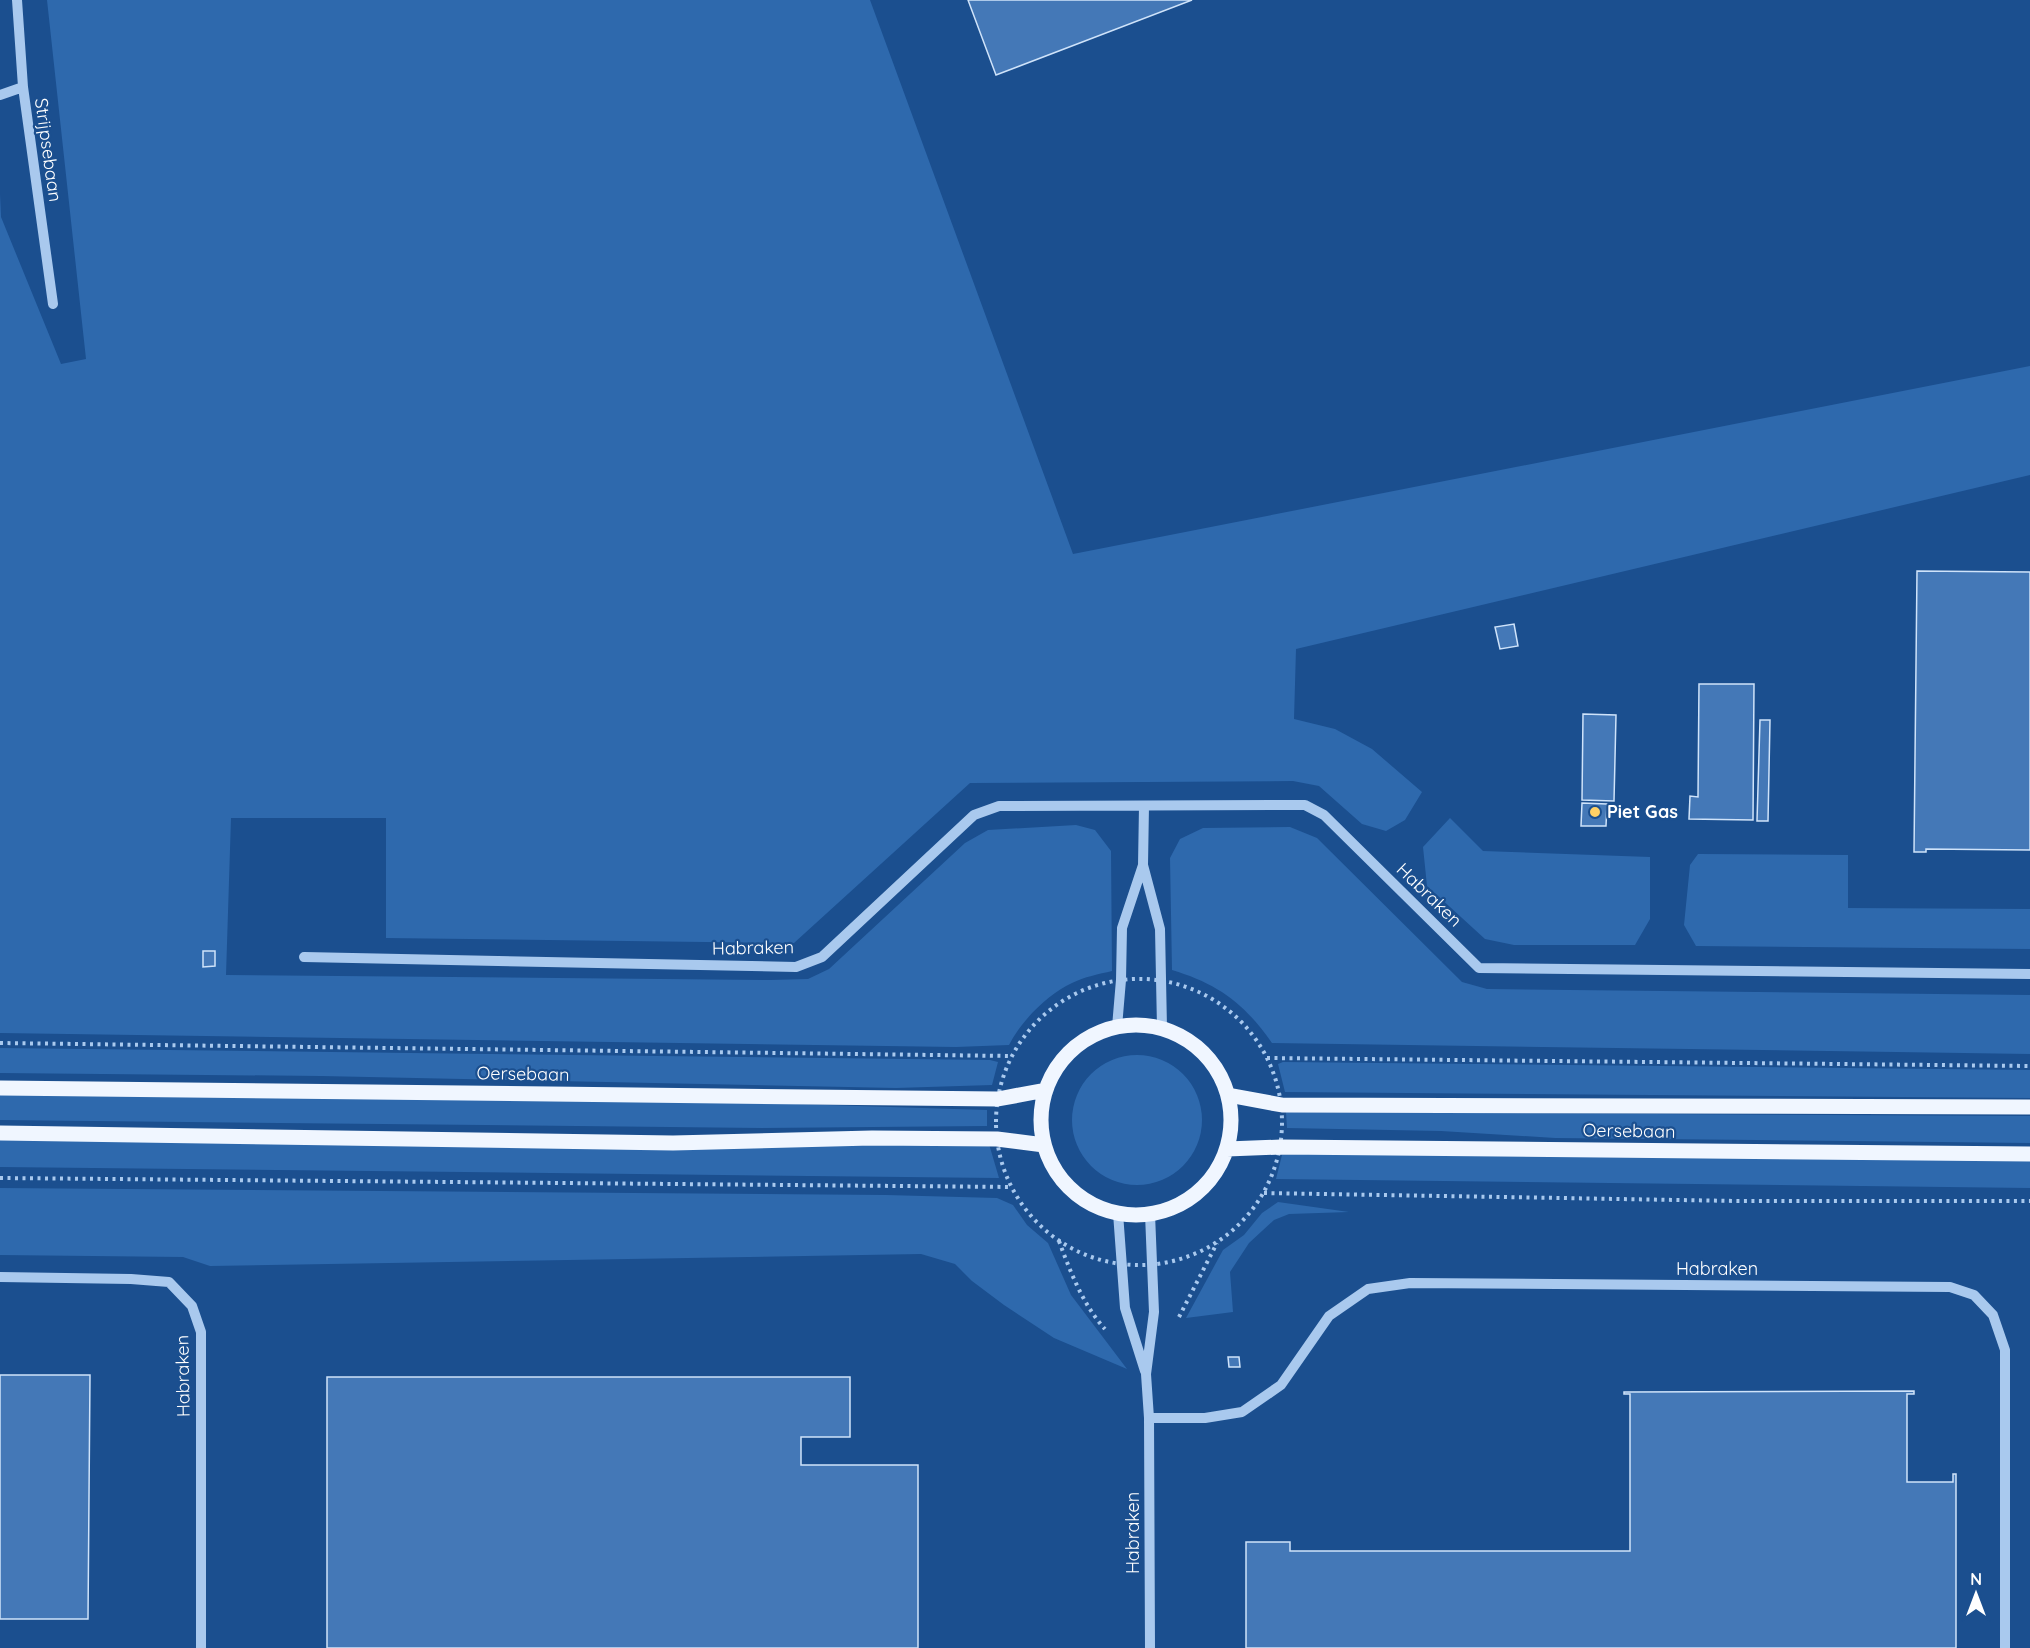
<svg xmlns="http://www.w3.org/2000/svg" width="2030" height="1648" font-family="Quicksand,sans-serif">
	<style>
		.green { fill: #2e69ad }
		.building { fill: #4478b7; stroke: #cfe3fa; stroke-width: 1.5 }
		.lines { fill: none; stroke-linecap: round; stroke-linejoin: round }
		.path { stroke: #a9c9ee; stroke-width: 4; stroke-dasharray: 3 4.5; stroke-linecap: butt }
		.minor { stroke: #a9c9ee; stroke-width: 10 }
		.major { stroke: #f0f6ff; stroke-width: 15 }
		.poi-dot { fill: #ffd166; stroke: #1b4f8f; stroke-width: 2 }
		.labels { text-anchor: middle; stroke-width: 4.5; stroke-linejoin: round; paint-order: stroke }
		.street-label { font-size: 18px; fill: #fff; stroke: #1b4f8f }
		.poi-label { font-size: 18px; font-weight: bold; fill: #fff; stroke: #1b4f8f; text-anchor: start }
	</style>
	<rect width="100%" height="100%" fill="#1b4f8f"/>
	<path class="green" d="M47,0H870L1073,554L2030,366V475L1296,649L1294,719L1335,729L1372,749L1422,792L1405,820L1386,831L1362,824L1319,786L1293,781L970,783L794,943L386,938V818H231L226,975L770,980L808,979L829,969L965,843L988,830L1076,825L1095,830L1111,851L1112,971C1099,974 1084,977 1072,983C1047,995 1022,1020 1009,1045L956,1047L0,1033V194L1,217L61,364L86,359Z
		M1450,818L1483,851L1650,857V919L1635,945H1514L1485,939L1427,886L1423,847Z
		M1290,827L1317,838L1462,982L1487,989L2030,995V1054L1272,1043C1244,1003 1218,984 1172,970L1170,858L1180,839L1203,828Z
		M1698,854L1848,855V908L2030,909V949L1696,946L1684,925L1690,865Z
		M0,1048L990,1060L998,1062L992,1085L896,1088L321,1076L0,1073Z
		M1072 1120a65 65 0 1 1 130 0a65 65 0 1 1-130 0Z
		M1283,1062L2030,1070V1098L1285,1092L1278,1064Z
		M0,1094L693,1101L987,1110V1126L761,1128L0,1120Z
		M1286,1112L2030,1116V1143L1555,1138L1441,1131L1287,1128Z
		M0,1139L823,1146L989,1144L999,1178L0,1167Z
		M1368,1151L2030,1159V1188L1276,1179L1282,1155Z
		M0,1188L886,1195L997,1198L1013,1205L1027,1225L1048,1243L1071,1295L1127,1369L1054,1338L1004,1305L972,1281L955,1264L921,1254L210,1266L183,1257L0,1255Z
		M1278,1202L1349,1212L1289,1214L1274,1220L1249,1243L1230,1272L1233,1312L1186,1318L1223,1250L1244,1235L1262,1213Z"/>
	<path class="building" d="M968,0H1192L996,75Z
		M1917,571L2030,572V850L1926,849V852H1914Z
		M1514,624L1518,646L1500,649L1495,627Z
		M1699,684H1754L1753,820L1689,819L1690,796L1698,797Z
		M1583,714L1616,715L1614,801L1582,800Z
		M1760,720H1770L1768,821H1757Z
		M1582,803L1607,804L1606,826H1581Z
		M203,951H215V966L203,967Z
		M1228,1357H1239L1240,1367H1229Z
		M0,1375H90L88,1619H0Z
		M327,1377H850V1437H801V1465H918V1648H327Z
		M1914,1391V1394H1907V1482H1953V1474H1956V1648H1246V1542H1290V1551H1630V1394H1624V1392Z"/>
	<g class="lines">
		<path class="path" d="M996 1122a143 143 0 1 1 286 0a143 143 0 1 1-286 0Z
			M0,1043L1011,1056
			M1267,1058L2030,1066
			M0,1178L1012,1187
			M1264,1193L1737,1201H2030
			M1059,1241C1070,1271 1083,1305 1105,1329
			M1179,1317L1217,1243"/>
		<path class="minor" d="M17,0L23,87L53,304
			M0,95L23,87
			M1144,806L1143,865L1160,929L1162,1028
			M304,957L796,967L822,957L974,815L999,806L1305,805L1324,815L1479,968L2030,974
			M1117,1027L1121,980L1122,928L1143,865
			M1118,1213L1125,1308L1145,1371
			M1150,1214L1154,1312L1146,1374L1149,1418L1150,1648
			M0,1277L131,1279L169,1282L192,1306L201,1332V1648
			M1149,1418H1205L1242,1412L1281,1385L1329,1316L1368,1289L1410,1283L1950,1287L1974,1295L1993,1315L2005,1350V1648"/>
		<path class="major" d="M1041 1120a95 95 0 1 1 190 0a95 95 0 1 1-190 0Z
			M0,1088L998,1099L1046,1090
			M1228,1095L1282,1105L2030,1107
			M0,1133L673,1143L872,1138L997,1139L1044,1145
			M1227,1149L1281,1147L2030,1154"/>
	</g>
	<circle class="poi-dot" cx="1595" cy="812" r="6"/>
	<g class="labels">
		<g class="street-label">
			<text transform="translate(48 150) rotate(82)" y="6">Strijpsebaan</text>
			<text transform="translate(1429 895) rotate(44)" y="6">Habraken</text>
			<text transform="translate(753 948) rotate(-1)" y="6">Habraken</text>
			<text transform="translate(523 1074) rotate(1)" y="6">Oersebaan</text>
			<text transform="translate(1629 1131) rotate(1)" y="6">Oersebaan</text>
			<text x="1717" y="1275">Habraken</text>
			<text transform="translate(183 1376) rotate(-91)" y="6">Habraken</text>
			<text transform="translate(1133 1533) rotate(-90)" y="6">Habraken</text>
		</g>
		<g class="poi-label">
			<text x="1607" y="818">Piet Gas</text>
		</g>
	</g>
	<g transform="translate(1976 1594)" stroke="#1b4f8f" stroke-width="4.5" paint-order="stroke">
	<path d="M0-4.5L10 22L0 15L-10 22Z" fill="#ffffff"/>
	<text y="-9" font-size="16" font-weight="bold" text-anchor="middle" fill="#ffffff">N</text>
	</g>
</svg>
